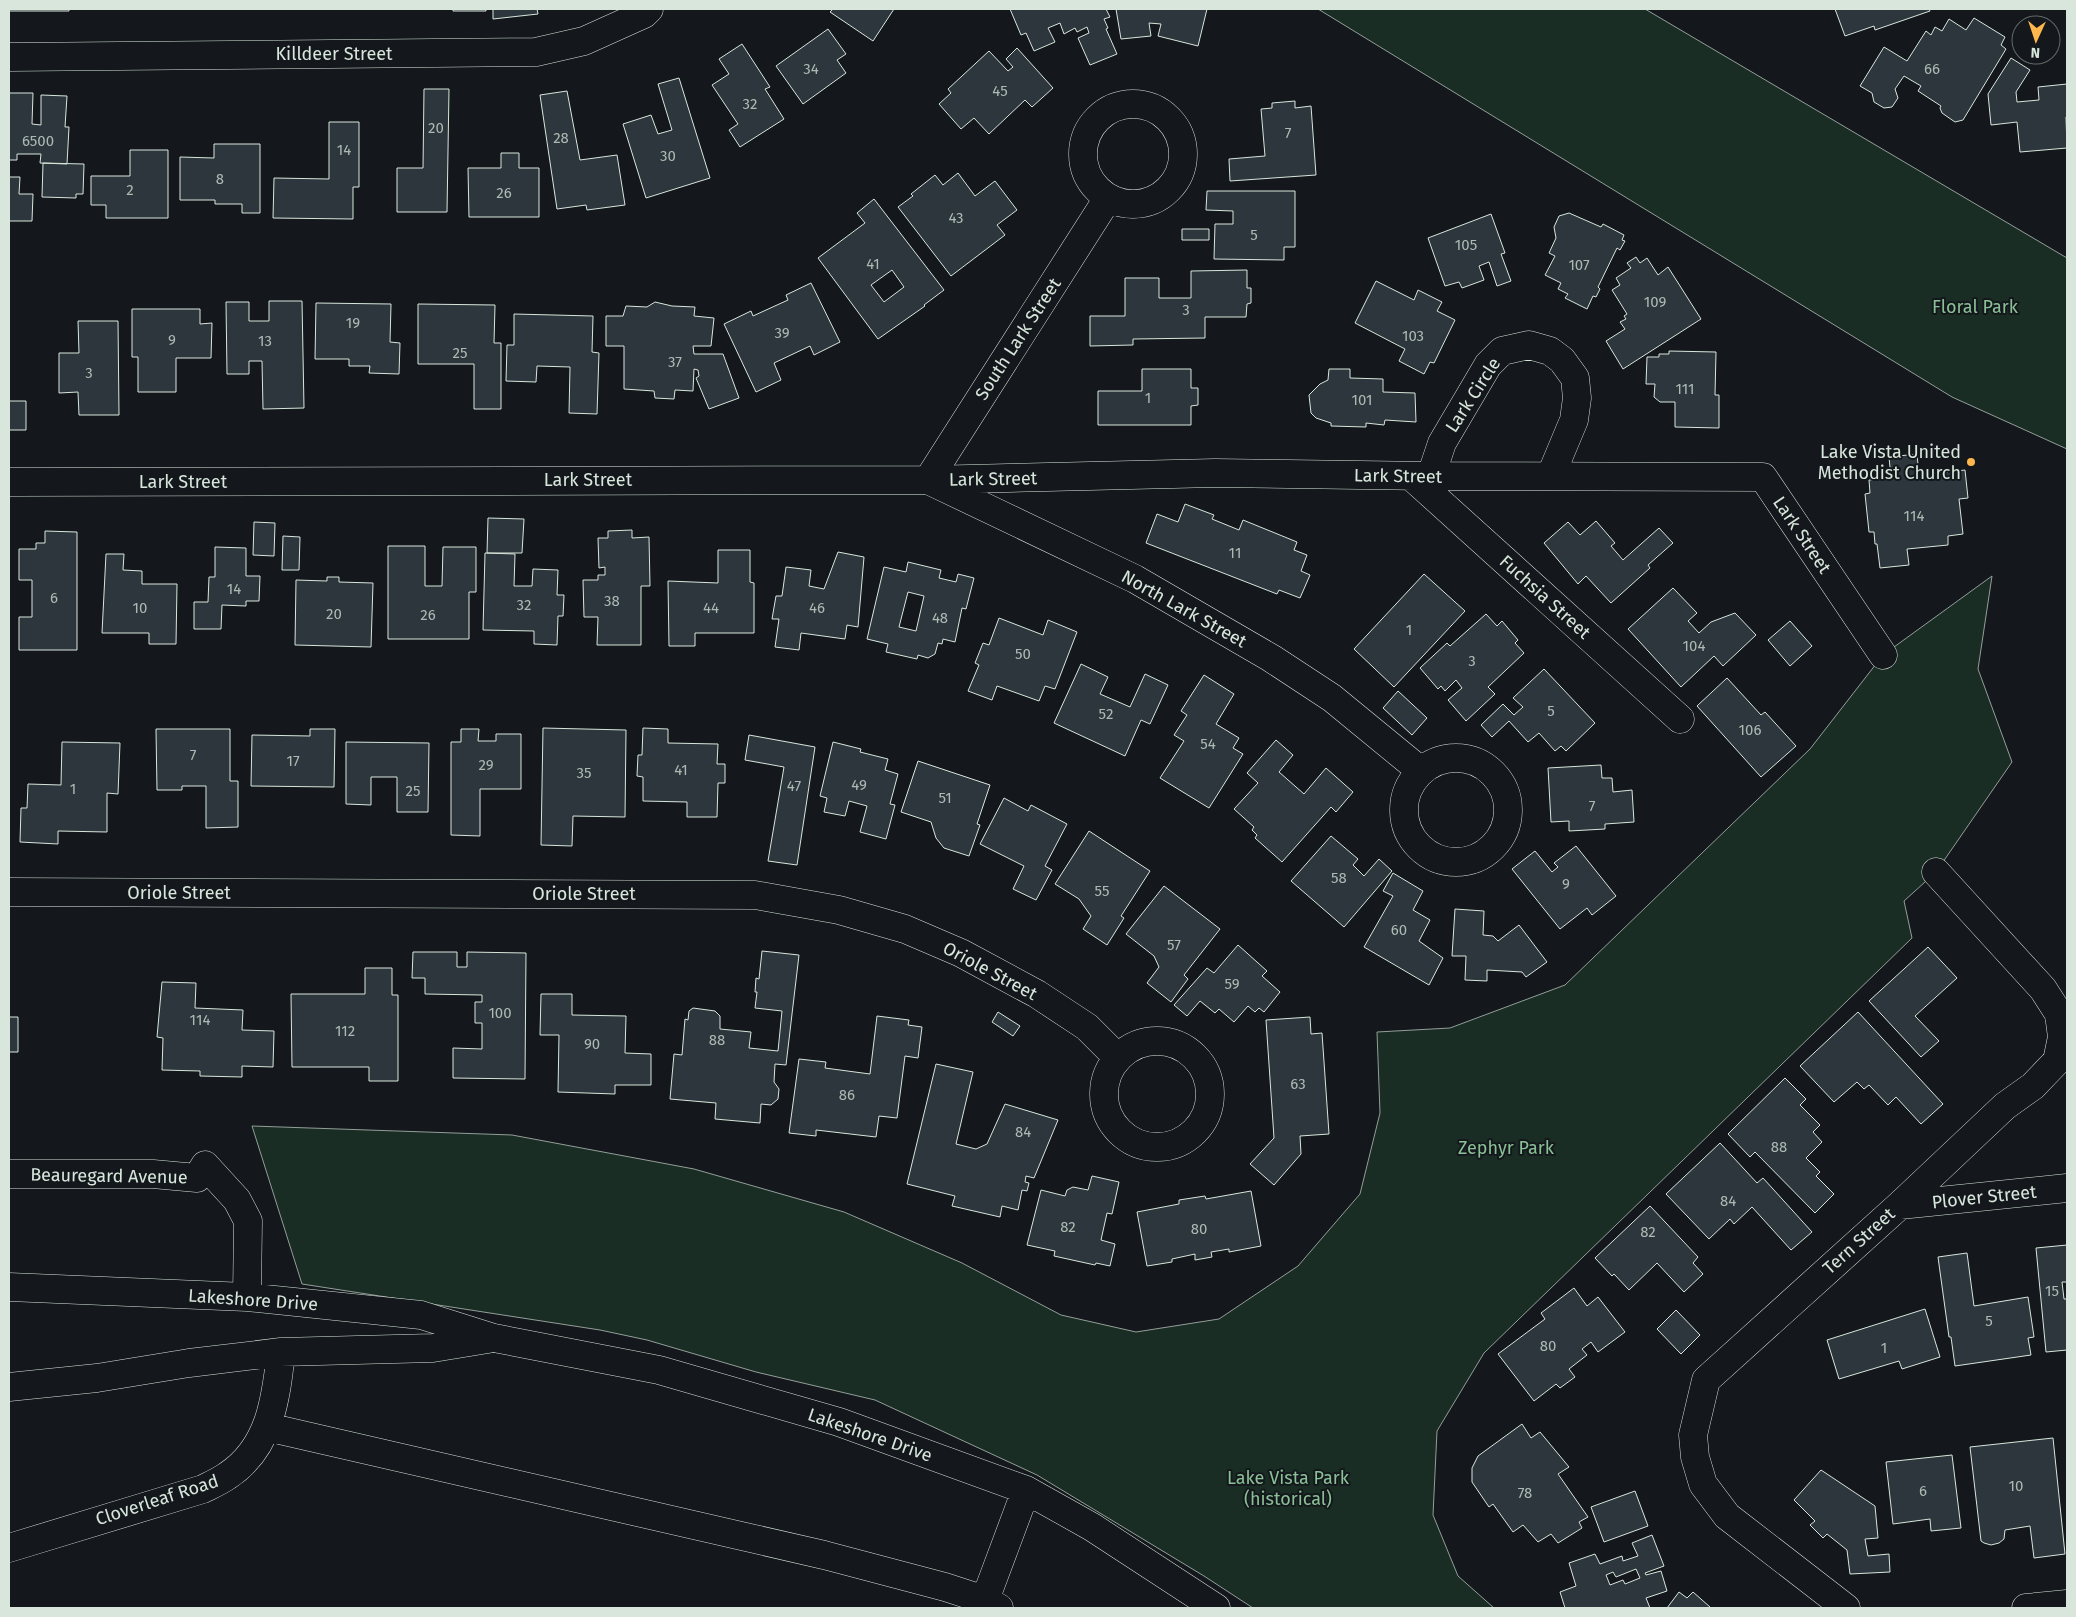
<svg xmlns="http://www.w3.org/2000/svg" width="2076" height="1617" font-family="'Fira Sans',sans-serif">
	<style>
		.green { fill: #1a2d24; stroke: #939e99 }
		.building { fill: #2c363c; stroke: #d8e6dc; fill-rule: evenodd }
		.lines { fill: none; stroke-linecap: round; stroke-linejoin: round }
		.minor-casing { stroke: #d8e6dc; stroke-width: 29 }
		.minor { stroke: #14181c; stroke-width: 28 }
		.poi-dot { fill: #ffb74d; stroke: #14181c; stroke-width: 2 }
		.labels { text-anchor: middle; stroke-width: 4; stroke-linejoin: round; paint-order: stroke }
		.number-label { font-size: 15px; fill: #adbab4 }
		.street-label { font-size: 18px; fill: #d8e6dc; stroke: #14181c }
		.park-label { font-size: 18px; fill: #8ac095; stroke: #14181c }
		.poi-label { font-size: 18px; fill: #d8e6dc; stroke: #14181c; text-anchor: end }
	</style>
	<rect width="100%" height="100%" fill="#14181c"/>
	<path class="green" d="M1318,9H1645L2067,258V449L1952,397Z
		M1992,576L1978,669L2012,762L1936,872L1904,901L1912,938L1484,1353L1437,1431L1433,1515L1458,1576L1494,1608H1253L1204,1576L1037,1475L875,1400L756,1372L647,1340L600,1330L302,1284L252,1126L512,1135L694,1169L844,1212L962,1263L1061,1315L1136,1332L1219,1319L1298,1266L1360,1194L1380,1113L1377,1032L1450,1028L1565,985L1810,749L1883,655Z"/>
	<path class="building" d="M9,9H69V11H9Z
		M453,9H486V11H453Z
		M493,9H537L538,14L493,19Z
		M833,9H894L873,41L830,12Z
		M1010,9H1106L1110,17L1104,19L1108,28L1106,29L1117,54L1090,65L1078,38L1089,33L1087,27L1077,32L1075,28L1064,34L1060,23L1048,28L1055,42L1034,51L1026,33L1021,35Z
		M1116,9H1207L1198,46L1158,36L1161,24L1149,23L1151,36L1121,39Z
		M1835,9H1929L1930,11L1875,30L1874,26L1845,36Z
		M1974,18L2005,37L2001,45L2006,49L1963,120L1955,122L1942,113L1940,108L1941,106L1918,91L1921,86L1904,76L1895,89L1898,98L1892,107L1884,108L1874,102L1872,93L1860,86L1884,47L1907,61L1926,31L1931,35L1935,27L1942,31L1949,19L1966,30Z
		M828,29L846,54L837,60L846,73L803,104L776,66Z
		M742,44L770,87L765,89L784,119L740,147L729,130L738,124L712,85L729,74L719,59Z
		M1017,48L1053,88L1032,107L1025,100L989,134L974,118L961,129L939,104L951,93L948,89L989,51L1008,71L1013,67L1006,59Z
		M2011,58L2030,70L2016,92L2017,102L2039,100L2038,87L2067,84V117H2066L2067,148L2020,152L2017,122L1991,125L1988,94Z
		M679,78L710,178L646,198L623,124L651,115L658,134L672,130L658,84Z
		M424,89H449L447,212H397V168H423Z
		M567,91L580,160L617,155L625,205L587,210L586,205L557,209L540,95Z
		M9,93H33L32,124L41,125V95L67,96L65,127H69L67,164L40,163L41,154H17V160H9Z
		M1295,101V108L1311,106L1316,175L1230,181L1229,159L1265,156L1261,109L1272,108V103Z
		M329,122H359V187H353V219L273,218L274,178L329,179Z
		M214,144H260V213H242V204H215V200H180V157L214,158Z
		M130,150H168V218H106V205H91V176H130Z
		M501,153H519V168H539V217H469L468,168H501Z
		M43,163L84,164L83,194H76V198L42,197Z
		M958,173L975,196L995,181L1017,210L997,225L1005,235L951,276L898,207L913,196L911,194L935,175L943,185Z
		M9,177H20L19,194H33L32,221H9Z
		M1207,191H1295V247H1284V260L1214,259L1215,224H1233V211L1206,210Z
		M874,199L944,290L924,305L925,306L878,339L818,258L865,223L857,213ZM892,270L904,287L884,302L871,285Z
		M1569,213L1601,227L1603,224L1624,235L1622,240L1625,241L1620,250L1617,248L1598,287L1600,289L1596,297L1593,296L1587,309L1565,298L1568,294L1558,289L1561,283L1545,275L1555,256L1549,253L1556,238L1554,227L1559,216Z
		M1491,214L1505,253L1501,254L1511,281L1497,286L1489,262L1479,266L1484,280L1462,288L1459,282L1445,286L1428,238Z
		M1182,229H1209V240H1182Z
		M1636,257L1640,263L1647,258L1658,275L1668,267L1701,319L1623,369L1606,341L1625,329L1620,322L1626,319L1624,316L1627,314L1612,290L1620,285L1616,278L1631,268L1627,263Z
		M1247,270V288H1251V303L1247,304L1246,317H1205V338L1133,339V345L1090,346V316H1125V278H1159V298H1191V271Z
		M1376,281L1414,300L1418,290L1442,302L1437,311L1455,320L1434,363L1430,362L1424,374L1399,361L1405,349L1355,323Z
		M811,283L840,342L814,355L810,346L774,363L781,380L756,392L724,324L751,311L753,316L788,300L786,295Z
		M269,301H302L304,408L263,409L262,361H249V374H227L226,302H249V321H269Z
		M655,302L672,306L695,307L694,316L714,318L711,346H693L694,354H723L739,398L709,409L696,378L699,376L698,370L694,369L693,391L675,390L674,399L655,398L654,391L624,389V346H606V316H623L626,306L647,307Z
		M316,303L391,304L390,342L400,343L399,374L369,373L370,366H349V359H315Z
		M418,304L495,305L494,343H501V409H474V364H418Z
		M132,309H200V324L212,323L211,358H176V392H138V357H132Z
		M514,314L593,316L592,352L599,353L597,414L569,413L570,367L537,366L536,382L506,381L507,345H514Z
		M78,321H118L119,415H79L78,392L59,393V353H79Z
		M1669,351L1716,352L1715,395H1719V428L1675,427V402H1660L1654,397L1655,384H1646L1647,357H1659V354H1669Z
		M1142,369H1191V388H1198V405L1191,406V425H1098V391H1142Z
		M1329,369H1350V378L1383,379V392L1415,393L1416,422L1385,420L1384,425L1366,423V427L1331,426V423L1316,418L1311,413L1309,395L1320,384L1328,380Z
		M9,401H26V430H9Z
		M1917,454L1919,475L1965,470L1968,498L1959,499L1963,534L1948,536V545L1907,549L1909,565L1880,568L1877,544H1875L1874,532H1869L1865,494L1870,493L1869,480L1891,478L1889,457Z
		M1185,504L1214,515L1212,519L1239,530L1243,520L1297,542L1294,550L1307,555L1301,571L1310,575L1300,598L1279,590L1277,594L1146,543L1157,514L1178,522Z
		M488,518L524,519L522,553H487Z
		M1596,521L1615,543L1611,546L1623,560L1659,528L1673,543L1648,565L1650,568L1611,603L1586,576L1578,584L1544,543L1568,522L1580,535Z
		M254,522L275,523L274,556L253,555Z
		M632,530V538L649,537L650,586H641V645H597L598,617H584L583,580H598V575H605V567L599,568L598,538H608V531Z
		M45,531L77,532V650H19V617H32V580H19V549H36V543H45Z
		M283,536L300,537L299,570H282Z
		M388,546H425V586H442L443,547H476V592H469V639H388Z
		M215,547L246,548V576H260L259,601H246V606L222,605L221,629H194V602H208L209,577H215Z
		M718,550H750V582L754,583V633H695V646H669L668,581L718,583Z
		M838,552L864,557L858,627L847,625L845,639L801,633L799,650L775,647L779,619H772L776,596H782L786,567L811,570L809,586L824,589Z
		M485,553L515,554L514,586H532L533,569L558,570L557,595H564L563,616H558L557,645L534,644V631L483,630Z
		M106,554H124L123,570L142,571V584H177L176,644H149V633H102Z
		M908,562L941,570L939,578L956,582L958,574L974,578L966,609L962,608L955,642L943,639L942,644L938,643L935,654L928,658L918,655L917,659L886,652L888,644L867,639L884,567L906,572ZM908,592L924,596L916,631L899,627Z
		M1424,574L1465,611L1394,687L1354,649Z
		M327,577H339V582L373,583L371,647L295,645L296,580L327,581Z
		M1673,588L1697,613L1688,621L1699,633L1711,622L1735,613L1756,635L1723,666L1714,656L1681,687L1628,629Z
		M1486,614L1497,626L1502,621L1518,640L1515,643L1524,653L1488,687L1495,694L1466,721L1448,700L1462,688L1456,680L1445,691L1441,686L1438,689L1420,668L1447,643L1450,646Z
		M999,618L1043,635L1048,620L1077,632L1055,689L1045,686L1039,701L997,686L992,700L968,691L979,665L975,663L983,643L989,645Z
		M1790,621L1812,646L1790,666L1768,640Z
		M1081,664L1108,677L1100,694L1130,707L1145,674L1168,685L1150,724L1141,720L1125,756L1054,723Z
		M1544,669L1595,723L1566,751L1561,746L1555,751L1539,733L1528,742L1509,721L1492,737L1481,725L1503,704L1514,715L1523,707L1513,698Z
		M1204,675L1234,694L1216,724L1239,738L1233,748L1243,754L1209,808L1160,778L1184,741L1174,735L1187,715L1181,711Z
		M1727,678L1761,715L1765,712L1796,746L1761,777L1697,706Z
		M1398,691L1427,718L1412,735L1383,708Z
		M543,728L626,730L625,817L573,816L572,846L541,845Z
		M643,728L668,729V743L718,744L717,764H725V783H718L717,817H687V802L643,801V777L637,776L638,755H642Z
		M156,729H230V781H238V827L206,828V786H182V790H157Z
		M310,729H335L334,787L251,786L252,735L310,736Z
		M461,729H479L478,741H496V734H521V789H480V836L451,835V742H461Z
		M749,735L815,747L797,865L768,861L784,767L745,760Z
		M1276,740L1293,755L1279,772L1304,794L1326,768L1353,792L1336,812L1331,807L1282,862L1255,838L1257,835L1252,830L1254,827L1234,809L1258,783L1247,773Z
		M62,742L120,743L118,794L107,793V832L58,831V844L20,842L21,808H27L28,784L61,785Z
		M346,742L429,743L428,812H397V777H371V805L346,804Z
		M833,742L861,749L860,752L888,759L885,770L898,774L890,804L895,805L886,839L860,832L867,806L849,801L845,816L824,812L827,798L820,796Z
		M918,761L990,785L977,824L980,825L969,856L944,848L936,838L931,822L901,812Z
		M1601,765L1602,778H1612L1613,792L1632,790L1634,822L1605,824V829L1569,831V821L1551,822L1548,768Z
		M1004,798L1028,811L1031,805L1067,824L1045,866L1052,870L1036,900L1013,889L1024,866L980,844Z
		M1089,831L1150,871L1121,916L1124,918L1107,945L1083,929L1091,916L1079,899L1055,884Z
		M1331,836L1358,859L1353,865L1364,876L1379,859L1392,871L1344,927L1291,881Z
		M1576,846L1616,896L1592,915L1587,908L1560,929L1512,869L1535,851L1552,872L1558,867L1554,863Z
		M1393,873L1423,891L1413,910L1430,920L1419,941L1443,958L1429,985L1364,947L1393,896L1383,891Z
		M1164,886L1220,929L1184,975L1188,979L1171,1002L1147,983L1159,967L1154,956L1126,934Z
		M1455,909L1484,911L1483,935L1493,936L1498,941L1519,925L1547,962L1526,977L1522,972L1487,970V981L1465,980L1466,956H1452Z
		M1238,945L1267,971L1262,976L1280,992L1264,1012L1259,1008L1255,1012L1248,1006L1234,1022L1219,1009L1215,1013L1200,1001L1187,1016L1174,1005L1207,968L1214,973Z
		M1928,947L1957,978L1915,1016L1939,1041L1921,1057L1869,1001Z
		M762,951L799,955L786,1065L775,1064L774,1082L779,1089L778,1099L771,1105L761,1104L760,1123L715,1119L716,1103L670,1099L674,1054L682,1055L685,1019L688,1020L689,1011L693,1008L715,1011L720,1016V1029L751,1032L749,1048L778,1051L782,1011L755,1008L757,992H755L756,978L759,979Z
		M413,952H457V967H467V952L526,953L525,1079L453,1078V1048L482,1049V1023H475V1002H482V995L425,994V978H412Z
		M365,968H392V995H398V1081H369V1067H292L291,994H365Z
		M162,982L196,983L195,1008L243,1010L242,1030L274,1031L273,1067L242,1066V1077L200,1076V1071L162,1070L163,1038L157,1037Z
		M541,994H572V1015L626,1016L625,1053L651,1054V1085H615V1094L558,1092L559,1035H540Z
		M998,1012L1020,1026L1013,1036L992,1022Z
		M1858,1012L1943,1104L1921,1124L1896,1097L1888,1105L1869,1085L1864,1089L1857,1082L1834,1102L1800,1066Z
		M877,1016L909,1020L908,1025L922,1027L918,1058L905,1056L897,1118L879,1116L876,1137L816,1130V1136L789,1133L799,1059L826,1062L825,1068L870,1074Z
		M9,1017H18V1052H9Z
		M1310,1017L1311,1034L1322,1033L1329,1134L1300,1136L1301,1154L1274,1185L1250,1164L1274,1138L1266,1020Z
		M936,1064L973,1072L956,1144L976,1149L987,1144L1005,1104L1058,1120L1034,1178L1026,1176L1025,1182L1029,1183L1027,1191L1022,1190L1018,1210L1002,1206L1000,1217L952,1206L955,1196L907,1184Z
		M1785,1078L1806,1099L1800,1105L1820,1125L1813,1132L1822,1142L1806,1158L1820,1172L1816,1176L1834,1194L1815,1213L1755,1152L1750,1157L1728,1134Z
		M1720,1143L1757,1183L1763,1178L1812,1232L1791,1250L1752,1207L1734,1224L1730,1219L1709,1239L1666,1194Z
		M1092,1176L1119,1182L1112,1214L1107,1213L1101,1240L1115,1244L1110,1266L1096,1263L1095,1265L1054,1256L1055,1251L1027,1245L1041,1190L1065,1196L1067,1190L1073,1187L1088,1190Z
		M1251,1191L1261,1246L1229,1252V1249L1211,1252L1212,1257L1195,1260V1254L1172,1259V1262L1147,1266L1137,1212L1179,1204V1200L1205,1196L1206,1199Z
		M1650,1206L1698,1257L1693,1263L1703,1274L1684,1292L1657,1263L1629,1290L1614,1274L1612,1276L1595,1258Z
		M2067,1245V1282H2062L2064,1299H2067V1350L2046,1352L2036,1248Z
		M1967,1253L1974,1306L2028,1297L2034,1337L2028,1338L2031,1355L1955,1366L1951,1337H1949L1938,1257Z
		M1574,1288L1587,1306L1598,1297L1625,1332L1598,1352L1591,1342L1582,1349L1587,1355L1569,1369L1575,1377L1560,1388L1556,1384L1534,1401L1498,1354L1545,1319L1541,1313Z
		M1925,1309L1940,1357L1902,1369L1899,1361L1839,1379L1827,1340Z
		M1676,1310L1700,1335L1681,1354L1657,1329Z
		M1522,1424L1531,1438L1540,1432L1569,1467L1558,1474L1588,1517L1579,1522L1582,1528L1558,1543L1551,1534L1538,1542L1523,1525L1513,1532L1493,1504L1489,1507L1472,1482V1468L1478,1456Z
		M2053,1438L2065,1554L2034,1558L2030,1526L2005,1530L2004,1539L1999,1543L1991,1545L1984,1543L1981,1541L1970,1447Z
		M1952,1455L1961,1528L1931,1531L1930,1519L1893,1524L1886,1462Z
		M1821,1470L1875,1506L1878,1538L1865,1539L1868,1556L1889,1554L1890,1572L1850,1574L1847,1550L1827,1534L1823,1538L1810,1525L1815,1521L1794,1500Z
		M1635,1491L1648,1526L1604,1542L1591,1507Z
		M1652,1535L1664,1566L1645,1573L1646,1575L1661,1571L1667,1591L1646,1598L1650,1608H1565L1560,1592L1576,1586L1569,1563L1595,1554L1600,1564L1622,1556L1623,1561L1638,1556L1632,1543ZM1636,1569L1640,1578L1625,1584L1623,1580L1610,1585L1606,1575L1613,1572L1616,1577Z
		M1679,1592L1687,1598L1693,1592L1710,1607L1709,1608H1667Z"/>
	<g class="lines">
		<g class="minor-casing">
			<path id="minor" d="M9,57L536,52L584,41L644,14L649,9
				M1083 154a50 50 0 1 1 100 0a50 50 0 1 1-100 0Z
				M1108,198L928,480L1135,579L1271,658L1332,698L1421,771
				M1411,476L1680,719
				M1431,476L1442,443L1488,365L1502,351L1529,345L1550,351L1562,360L1575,378L1577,398L1574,420L1551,475
				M9,482L928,480L1215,473L1431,476L1763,477L1883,655
				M1404 810a52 52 0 1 1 104 0a52 52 0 1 1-104 0Z
				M9,892L755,895L839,910L905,929L961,953L1037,994L1087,1027L1118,1058
				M1104 1094a53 53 0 1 1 106 0a53 53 0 1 1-106 0Z
				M9,1174H153L197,1178L205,1165L237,1200L248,1221L247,1297
				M1900,1205L2067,1188
				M9,1287L247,1297L421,1315L494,1338L659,1370L839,1422L1026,1490L1092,1527L1216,1608
				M9,1387L97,1378L189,1363L281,1352L433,1348L488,1339
				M267,1427L824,1555L945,1587L985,1600L999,1608
				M9,1548L203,1489C211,1485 220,1481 227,1476C270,1448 276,1399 281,1352
				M985,1600L1026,1490
				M1846,1608L1727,1516L1703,1484L1695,1457L1693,1435L1706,1380L1900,1205L2005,1106L2033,1086L2057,1061L2062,1037L2059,1014L2043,989L1936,872
				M2026,1608L2067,1604"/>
		</g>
		<use href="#minor" class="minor"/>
	</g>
	<circle class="poi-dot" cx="1971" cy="462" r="5"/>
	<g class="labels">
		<g class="number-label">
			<text x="811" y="74">34</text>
			<text x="1932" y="74">66</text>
			<text x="1000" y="96">45</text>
			<text x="750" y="109">32</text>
			<text x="436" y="133">20</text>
			<text x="1288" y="138">7</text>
			<text x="561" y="143">28</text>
			<text x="38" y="146">6500</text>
			<text x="344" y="155">14</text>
			<text x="668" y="161">30</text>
			<text x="220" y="184">8</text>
			<text x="130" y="195">2</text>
			<text x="504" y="198">26</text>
			<text x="956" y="223">43</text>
			<text x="1254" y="240">5</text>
			<text x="1466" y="250">105</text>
			<text x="873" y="269">41</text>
			<text x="1579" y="270">107</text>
			<text x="1655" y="307">109</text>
			<text x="1186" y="315">3</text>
			<text x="353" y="328">19</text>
			<text x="782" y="338">39</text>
			<text x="1413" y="341">103</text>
			<text x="172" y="345">9</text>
			<text x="265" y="346">13</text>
			<text x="460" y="358">25</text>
			<text x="675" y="367">37</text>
			<text x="89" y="378">3</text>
			<text x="1685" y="394">111</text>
			<text x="1148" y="403">1</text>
			<text x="1362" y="405">101</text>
			<text x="1914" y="521">114</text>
			<text x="1235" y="558">11</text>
			<text x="234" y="594">14</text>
			<text x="54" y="603">6</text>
			<text x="612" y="606">38</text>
			<text x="524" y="610">32</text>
			<text x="140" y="613">10</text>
			<text x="711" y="613">44</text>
			<text x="817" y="613">46</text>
			<text x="334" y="619">20</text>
			<text x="428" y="620">26</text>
			<text x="940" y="623">48</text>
			<text x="1409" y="635">1</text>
			<text x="1694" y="651">104</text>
			<text x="1023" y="659">50</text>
			<text x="1472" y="666">3</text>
			<text x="1551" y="716">5</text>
			<text x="1106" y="719">52</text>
			<text x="1750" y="735">106</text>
			<text x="1208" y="749">54</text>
			<text x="193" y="760">7</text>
			<text x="293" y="766">17</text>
			<text x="486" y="770">29</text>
			<text x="681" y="775">41</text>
			<text x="584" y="778">35</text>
			<text x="859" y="790">49</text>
			<text x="794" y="791">47</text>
			<text x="73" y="794">1</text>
			<text x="413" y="796">25</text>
			<text x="945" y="803">51</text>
			<text x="1592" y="811">7</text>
			<text x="1339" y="883">58</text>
			<text x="1566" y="889">9</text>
			<text x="1102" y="896">55</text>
			<text x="1399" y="935">60</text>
			<text x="1174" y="950">57</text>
			<text x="1232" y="989">59</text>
			<text x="500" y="1018">100</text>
			<text x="200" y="1025">114</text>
			<text x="345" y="1036">112</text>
			<text x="717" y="1045">88</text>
			<text x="592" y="1049">90</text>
			<text x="1298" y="1089">63</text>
			<text x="847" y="1100">86</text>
			<text x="1023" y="1137">84</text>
			<text x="1779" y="1152">88</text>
			<text x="1728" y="1206">84</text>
			<text x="1068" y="1232">82</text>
			<text x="1199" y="1234">80</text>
			<text x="1648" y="1237">82</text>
			<text x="2052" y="1296">15</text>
			<text x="1989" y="1326">5</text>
			<text x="1548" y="1351">80</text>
			<text x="1884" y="1353">1</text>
			<text x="2016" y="1491">10</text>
			<text x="1923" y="1496">6</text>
			<text x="1525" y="1498">78</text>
		</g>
		<g class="street-label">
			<text x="334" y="60">Killdeer Street</text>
			<text transform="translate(1018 339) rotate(-57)" y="6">South Lark Street</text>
			<text transform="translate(1473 395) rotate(-57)" y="6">Lark Circle</text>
			<text transform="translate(1398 476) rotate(1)" y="6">Lark Street</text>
			<text transform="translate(993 479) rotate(-1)" y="6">Lark Street</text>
			<text x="588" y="486">Lark Street</text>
			<text x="183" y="488">Lark Street</text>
			<text transform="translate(1802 535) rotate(56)" y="6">Lark Street</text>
			<text transform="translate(1545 597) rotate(42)" y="6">Fuchsia Street</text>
			<text transform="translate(1184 609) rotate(29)" y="6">North Lark Street</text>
			<text x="179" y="899">Oriole Street</text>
			<text x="584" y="900">Oriole Street</text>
			<text transform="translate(990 971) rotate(28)" y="6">Oriole Street</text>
			<text transform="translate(109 1176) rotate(1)" y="6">Beauregard Avenue</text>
			<text transform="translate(1984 1197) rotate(-6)" y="6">Plover Street</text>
			<text transform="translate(1859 1241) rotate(-42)" y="6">Tern Street</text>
			<text transform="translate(253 1300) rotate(4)" y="6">Lakeshore Drive</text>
			<text transform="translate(870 1435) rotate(19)" y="6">Lakeshore Drive</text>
			<text transform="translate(157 1500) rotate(-18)" y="6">Cloverleaf Road</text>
		</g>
		<g class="park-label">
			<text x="1975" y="313">Floral Park</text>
			<text x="1506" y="1154">Zephyr Park</text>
			<text x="1288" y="1484">Lake Vista Park<tspan x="1288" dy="21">(historical)</tspan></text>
		</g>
		<g class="poi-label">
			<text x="1961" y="458">Lake Vista United<tspan x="1961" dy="21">Methodist Church</tspan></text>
		</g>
	</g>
	<rect width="2076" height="1617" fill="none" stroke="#d8e6dc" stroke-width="20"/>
	<g transform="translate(2036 40) rotate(183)"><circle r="24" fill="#14181c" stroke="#626a69"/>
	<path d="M0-4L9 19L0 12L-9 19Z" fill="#ffb74d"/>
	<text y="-8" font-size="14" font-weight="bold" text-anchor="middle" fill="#d8e6dc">N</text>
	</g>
</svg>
